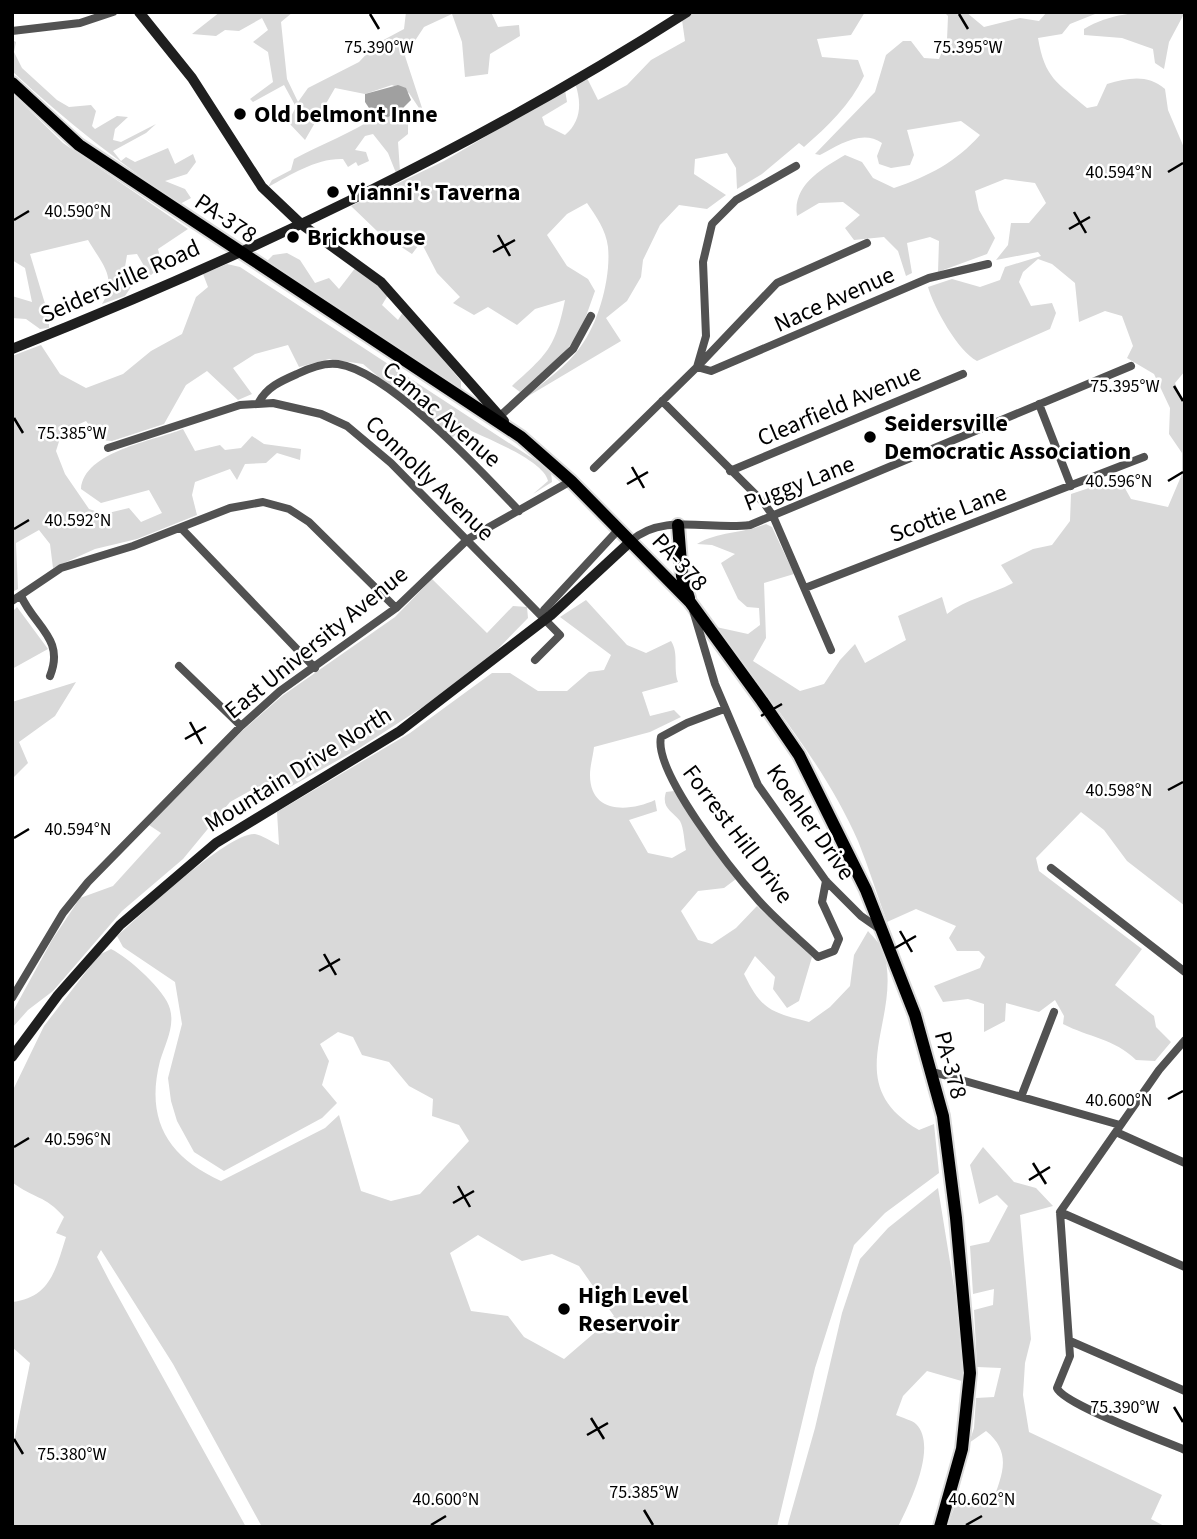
<svg xmlns="http://www.w3.org/2000/svg" width="1197" height="1539" font-family="'Source Sans 3',sans-serif">
	<style>
		.green { fill: #d9d9d9; fill-rule: evenodd }
		.water { fill: #a0a0a0 }
		.lines { fill: none; stroke-linecap: round; stroke-linejoin: round }
		.primary-casing { stroke: #dbdbdb; stroke-width: 16 }
		.street { stroke: #525252; stroke-width: 8 }
		.secondary { stroke: #1f1f1f; stroke-width: 10 }
		.primary { stroke: #000; stroke-width: 12 }
		.ticks { fill: none; stroke: #000; stroke-width: 2.5 }
		.poi-dot { fill: #000; stroke: #fff; stroke-width: 2.5 }
		.labels { text-anchor: middle; stroke-width: 5; stroke-linejoin: round; paint-order: stroke }
		.poi-label { font-size: 24px; font-weight: bold; fill: #000; stroke: #fff; text-anchor: start }
		.street-label { font-size: 24px; fill: #000; stroke: #fff }
		.ticks-label { font-size: 18px; text-anchor: middle; fill: #000; stroke: #fff; stroke-width: 5; stroke-linejoin: round; paint-order: stroke }
	</style>
	<rect width="100%" height="100%" fill="#fff"/>
	<path class="green" d="M220,12H293L281,22L287,79L298,102L308,88L359,62L376,44L404,29L406,12H491L498,27L519,25L520,36L490,54L488,74L465,77L462,42L452,14L424,27L405,56L425,117L409,93L392,85L365,94L335,88L305,140L288,122L296,107L284,85L253,102L250,99L273,82L268,52L253,42L268,30L262,18L239,31L225,30L216,36L192,34Z
		M696,12H865L851,35L817,39L822,57L858,60L864,76C850,105 828,126 804,147L799,143L762,174L737,189L736,168L727,153L695,159L694,174L726,195L707,209L679,205L660,225L643,260L641,277L627,301L606,318L621,341L525,398C543,382 568,366 581,346C599,322 611,277 608,247C606,230 596,216 587,203L567,214L547,235L567,266L588,279L595,291L580,333L566,350L520,392L512,386C547,354 555,349 565,300L535,309L517,325L488,307L474,315L453,303L460,297L437,273L421,242L412,254L377,231L351,206L444,161L565,90L567,102L542,117L545,125L565,135C581,122 582,103 575,83L586,76L598,100L627,85L651,60L685,41L682,20Z
		M944,12H966L984,27L1020,18L1039,21L1047,12H1100L1070,24L1062,34L1038,38C1045,79 1057,82 1087,108L1097,106L1107,84C1129,78 1147,74 1165,89L1168,110L1185,150V371L1175,383L1185,407V906L1127,861L1104,830L1081,812L1036,858L1039,871L1142,949L1115,985L1154,1016L1156,1027L1171,1042L1155,1061L1136,1060C1115,1039 1088,1037 1063,1024L1064,1016L1055,1000L1039,1012L1006,1003L1005,1021L984,1032V1004L968,999L943,1002L934,986L980,968L985,957L979,951H957L949,938L956,926L916,909L887,922C877,895 869,868 858,841C824,763 765,695 716,627L748,634L760,625L759,608L747,607L738,599L721,563L735,554L712,545L697,544C719,531 742,534 766,524L772,527L794,574L764,583L766,638L753,661L800,691L824,684L840,660L855,644L865,663L906,640L898,616L942,597L947,614C966,599 990,595 1013,583L1001,565L1033,549L1052,545L1070,521L1071,494L1101,484L1122,483L1131,499L1168,507L1182,474V453L1169,434L1170,408L1154,374L1127,358L1133,346L1122,316L1105,311L1079,322L1075,283L1052,264L1038,259L1023,272L1019,282L1031,306L1052,303L1056,313L1050,329L977,361C958,351 934,308 928,287L952,279L980,287L1000,280L1005,267L1041,256L1038,252L996,260L1008,245L1011,223H1029L1046,203L1035,183L1005,179L975,191L979,210L995,238L987,254L938,272L939,241L930,237L907,243L912,273L906,276L898,251L884,237L854,240L845,228L860,215L843,202L819,203L797,216C792,185 823,168 845,155L862,162L873,178L894,188C929,176 956,162 980,135L961,121L907,130L914,155L910,165L891,168L879,164L877,156L882,143C862,129 839,145 820,155L815,154L875,92L886,55L903,41H911L924,58L939,59L947,40L948,16Z
		M1185,12L1169,42L1164,69L1155,63L1153,49L1122,38L1084,35V29C1115,10 1149,12 1185,12Z
		M12,40L16,42L14,52L22,68L57,100L69,107L91,105L96,111L92,126L95,129L117,116L128,117L115,129L113,140L121,142L156,124L146,133L113,151L121,161L126,157L135,162L168,148L175,164L193,154L196,162L187,174L165,181L185,189L191,198L180,204C120,163 65,121 12,71Z
		M12,93L63,143L188,229L158,249L162,265L150,276L137,254L127,255L125,267L131,287L125,296L102,304C118,278 102,264 88,240L30,254L49,317V328L40,329L26,319L12,318V296L32,302L25,268L12,260Z
		M396,113L408,118V134L398,142L400,171L396,173L388,153L373,134L365,136L355,150L366,152L369,161L358,166L356,162L348,167L343,159C316,158 291,175 268,187L272,180L291,170L294,159C322,144 352,133 377,116L382,118Z
		M287,253L300,260L315,283L329,278L339,289L356,267L388,295L382,305L398,320L403,312L461,381V390L267,261L273,255Z
		M227,264L240,267L538,462L551,472L552,482L533,494L548,481C544,460 483,437 463,427L452,438L363,364L329,359L299,367L288,345L255,354L233,368L252,394L238,400L207,371L186,385L164,424L112,441L100,440L86,421L62,432L56,451L65,474L89,509L104,514L129,508L141,522L162,513L149,490L101,503L81,489C84,451 154,441 183,429L195,451L220,445L225,450L241,448L252,436L264,444L301,449L300,460L277,453L266,463L245,464L237,480L230,469L195,482L192,495L197,515L137,539L95,549L53,568L50,544L39,530L16,543L18,589L12,592V356L41,345L60,374L86,388L123,374L151,351L182,334L196,297L208,287L203,274Z
		M432,579L487,633L513,606L527,607L528,618L493,654L446,692L358,749L290,787H257L230,802L183,859L122,911L53,991L28,1010L12,1028V1013L52,940L80,898L113,886L161,833L149,825L241,732L282,696L395,617Z
		M586,600L627,645L646,653L671,641C679,653 673,668 678,682L642,692L650,716L674,710L681,717L650,732L594,747C593,756 590,766 590,775C590,814 629,812 655,800L657,811L629,820L648,853L672,858L686,850C684,841 684,828 680,821C672,811 661,808 666,792L674,791L736,879L724,888L698,891L681,911L698,940L712,944L736,928L757,906L812,957L799,1001L787,1008L773,989L775,977L755,956L744,974C762,1011 771,1012 809,1022L830,1007L850,986L854,955L868,931C874,938 882,945 884,953C903,1021 837,1082 919,1130L934,1124L939,1173L885,1213L854,1245L815,1368L777,1527H262L173,1364L101,1250L97,1257L110,1282L246,1527H12V1451L30,1363L12,1347V1302C50,1298 56,1269 66,1237L56,1233L64,1217C45,1195 34,1199 12,1182V1092L44,1026L99,955L111,949C128,957 166,991 170,1009C175,1027 165,1044 160,1061C145,1120 168,1157 221,1181L325,1128L339,1115L361,1191L391,1201L420,1194L469,1141L459,1125L432,1116L433,1099L409,1086L389,1062L362,1055L353,1037L338,1032L320,1044L329,1061L322,1085L337,1103L322,1118L224,1171L194,1152L177,1121L171,1101L168,1078L182,1024L175,982L123,947L117,936C140,916 228,832 255,834C262,835 272,842 279,845L277,812L410,733L492,673H510L538,691H567L589,672L604,670L611,655L560,617ZM478,1235L522,1261L552,1254L579,1266L614,1316L564,1359L524,1337L508,1316L471,1311L450,1253Z
		M17,607L48,649L12,669V612Z
		M76,682L55,716L19,742L28,763L12,779V702Z
		M983,1147L1014,1182L1036,1188L1053,1206L1020,1215L1031,1339L1025,1363L1023,1395L1029,1432L1162,1495L1151,1519L1166,1527H947L956,1503L982,1496L992,1503C1002,1475 1013,1453 986,1431L969,1443L974,1428L976,1398L994,1397L1001,1368L977,1367L974,1310L993,1305L994,1289L973,1294L970,1246L989,1242L1008,1206L997,1195L979,1204L970,1165Z
		M938,1188L958,1311L965,1382L927,1371L903,1396L896,1415C902,1418 912,1420 916,1424C938,1446 910,1503 898,1527H787L815,1428L842,1313L860,1259L888,1228Z"/>
	<path class="water" d="M398,85L406,88L411,100L400,111L388,117L373,114L365,102V94Z"/>
	<g class="lines">
		<g class="primary-casing">
			<path id="primary" d="M12,83L79,145L521,437L571,481L690,602L762,701L799,755L866,890L915,1015L943,1116L956,1218L970,1373L962,1449L940,1527
				M678,525L682,576L689,598"/>
		</g>
		<path class="street" d="M12,31L80,23L113,12
			M867,243L777,283L697,367L711,371L929,278L988,264
			M662,401L764,503L773,516L831,650
			M259,402C267,387 281,381 297,374C309,368 324,362 338,364C389,371 482,472 519,511
			M1039,404L1071,486
			M499,417L573,349L591,316
			M108,448L240,405L273,403L321,414L347,426L391,463L560,635L535,660
			M594,468L697,367L706,336L703,262L712,224L736,200L796,166
			M730,471L963,374
			M181,528L315,668
			M631,541C663,512 711,531 750,525L1131,366
			M805,588L1144,457
			M21,596C35,627 65,639 50,676
			M12,601L61,568L133,546L230,508L263,502L289,509L309,522L396,608
			M693,610L715,684L758,785L826,881L861,916L881,930
			M544,617V610L619,529
			M179,666L241,726
			M724,709L687,723L661,737C653,772 734,873 759,901C777,921 799,939 818,957L834,951L839,939L822,902L826,881
			M1051,868L1185,972
			M12,998L63,913L88,882L241,726L280,691L396,608L468,539L571,481
			M1185,1040L1159,1070L1060,1212L1070,1356L1057,1388C1063,1404 1164,1441 1185,1450
			M933,1072L1120,1125
			M1021,1097L1054,1012
			M1116,1132L1185,1163
			M1060,1212L1185,1267
			M1070,1341L1185,1391"/>
		<path class="secondary" d="M139,12L192,78L262,187L301,224L381,282L504,421
			M12,349C246,256 475,148 687,12
			M12,1057L58,995L120,925L216,843L400,731L551,615L631,541"/>
		<use href="#primary" class="primary"/>
	</g>
	<path class="ticks" d="M370,14L379,29M959,14L968,29M1168,172L1183,163M1074,212L1086,233M14,220L29,211M1069,229L1090,217M498,235L510,256M493,252L515,240M1174,386L1183,401M14,418L23,433M632,467L644,488M1168,481L1183,472M627,484L648,472M14,529L29,520M766,699L778,720M761,716L782,704M190,722L202,744M185,739L206,727M1168,790L1183,782M14,838L29,829M900,931L912,952M895,948L916,936M324,954L336,975M319,971L340,959M1168,1099L1183,1091M14,1147L29,1138M1033,1163L1046,1184M1029,1180L1050,1167M458,1186L470,1207M453,1203L474,1191M1174,1407L1183,1422M591,1418L604,1439M587,1435L608,1423M14,1439L23,1454M644,1510L653,1525M431,1525L446,1516M966,1525L982,1516"/>
	<g class="poi-dot">
		<circle cx="240" cy="114" r="7"/>
		<circle cx="333" cy="192" r="7"/>
		<circle cx="293" cy="237" r="7"/>
		<circle cx="870" cy="437" r="7"/>
		<circle cx="564" cy="1309" r="7"/>
	</g>
	<g class="labels">
		<g class="poi-label">
			<text x="254" y="122">Old belmont Inne</text>
			<text x="347" y="200">Yianni's Taverna</text>
			<text x="307" y="245">Brickhouse</text>
			<text x="884" y="431">Seidersville<tspan x="884" dy="28">Democratic Association</tspan></text>
			<text x="578" y="1303">High Level<tspan x="578" dy="28">Reservoir</tspan></text>
		</g>
		<g class="street-label">
			<text transform="translate(226 218) rotate(34)" y="8">PA-378</text>
			<text transform="translate(120 281) rotate(-24)" y="8">Seidersville Road</text>
			<text transform="translate(834 299) rotate(-24)" y="8">Nace Avenue</text>
			<text transform="translate(839 405) rotate(-23)" y="8">Clearfield Avenue</text>
			<text transform="translate(442 414) rotate(41)" y="8">Camac Avenue</text>
			<text transform="translate(430 478) rotate(44)" y="8">Connolly Avenue</text>
			<text transform="translate(799 483) rotate(-21)" y="8">Puggy Lane</text>
			<text transform="translate(948 513) rotate(-21)" y="8">Scottie Lane</text>
			<text transform="translate(680 562) rotate(47)" y="8">PA-378</text>
			<text transform="translate(316 642) rotate(-39)" y="8">East University Avenue</text>
			<text transform="translate(298 769) rotate(-32)" y="8">Mountain Drive North</text>
			<text transform="translate(811 822) rotate(55)" y="8">Koehler Drive</text>
			<text transform="translate(738 834) rotate(53)" y="8">Forrest Hill Drive</text>
			<text transform="translate(951 1065) rotate(75)" y="8">PA-378</text>
		</g>
	</g>
	<g class="ticks-label">
		<text x="379" y="53">75.390°W</text>
		<text x="968" y="53">75.395°W</text>
		<text x="1119" y="178">40.594°N</text>
		<text x="78" y="217">40.590°N</text>
		<text x="1125" y="392">75.395°W</text>
		<text x="72" y="439">75.385°W</text>
		<text x="1119" y="487">40.596°N</text>
		<text x="78" y="526">40.592°N</text>
		<text x="1119" y="796">40.598°N</text>
		<text x="78" y="835">40.594°N</text>
		<text x="1119" y="1106">40.600°N</text>
		<text x="78" y="1145">40.596°N</text>
		<text x="1125" y="1413">75.390°W</text>
		<text x="72" y="1460">75.380°W</text>
		<text x="644" y="1498">75.385°W</text>
		<text x="446" y="1505">40.600°N</text>
		<text x="982" y="1505">40.602°N</text>
	</g>
	<rect width="1197" height="1539" fill="none" stroke="#000000" stroke-width="28"/>
</svg>
